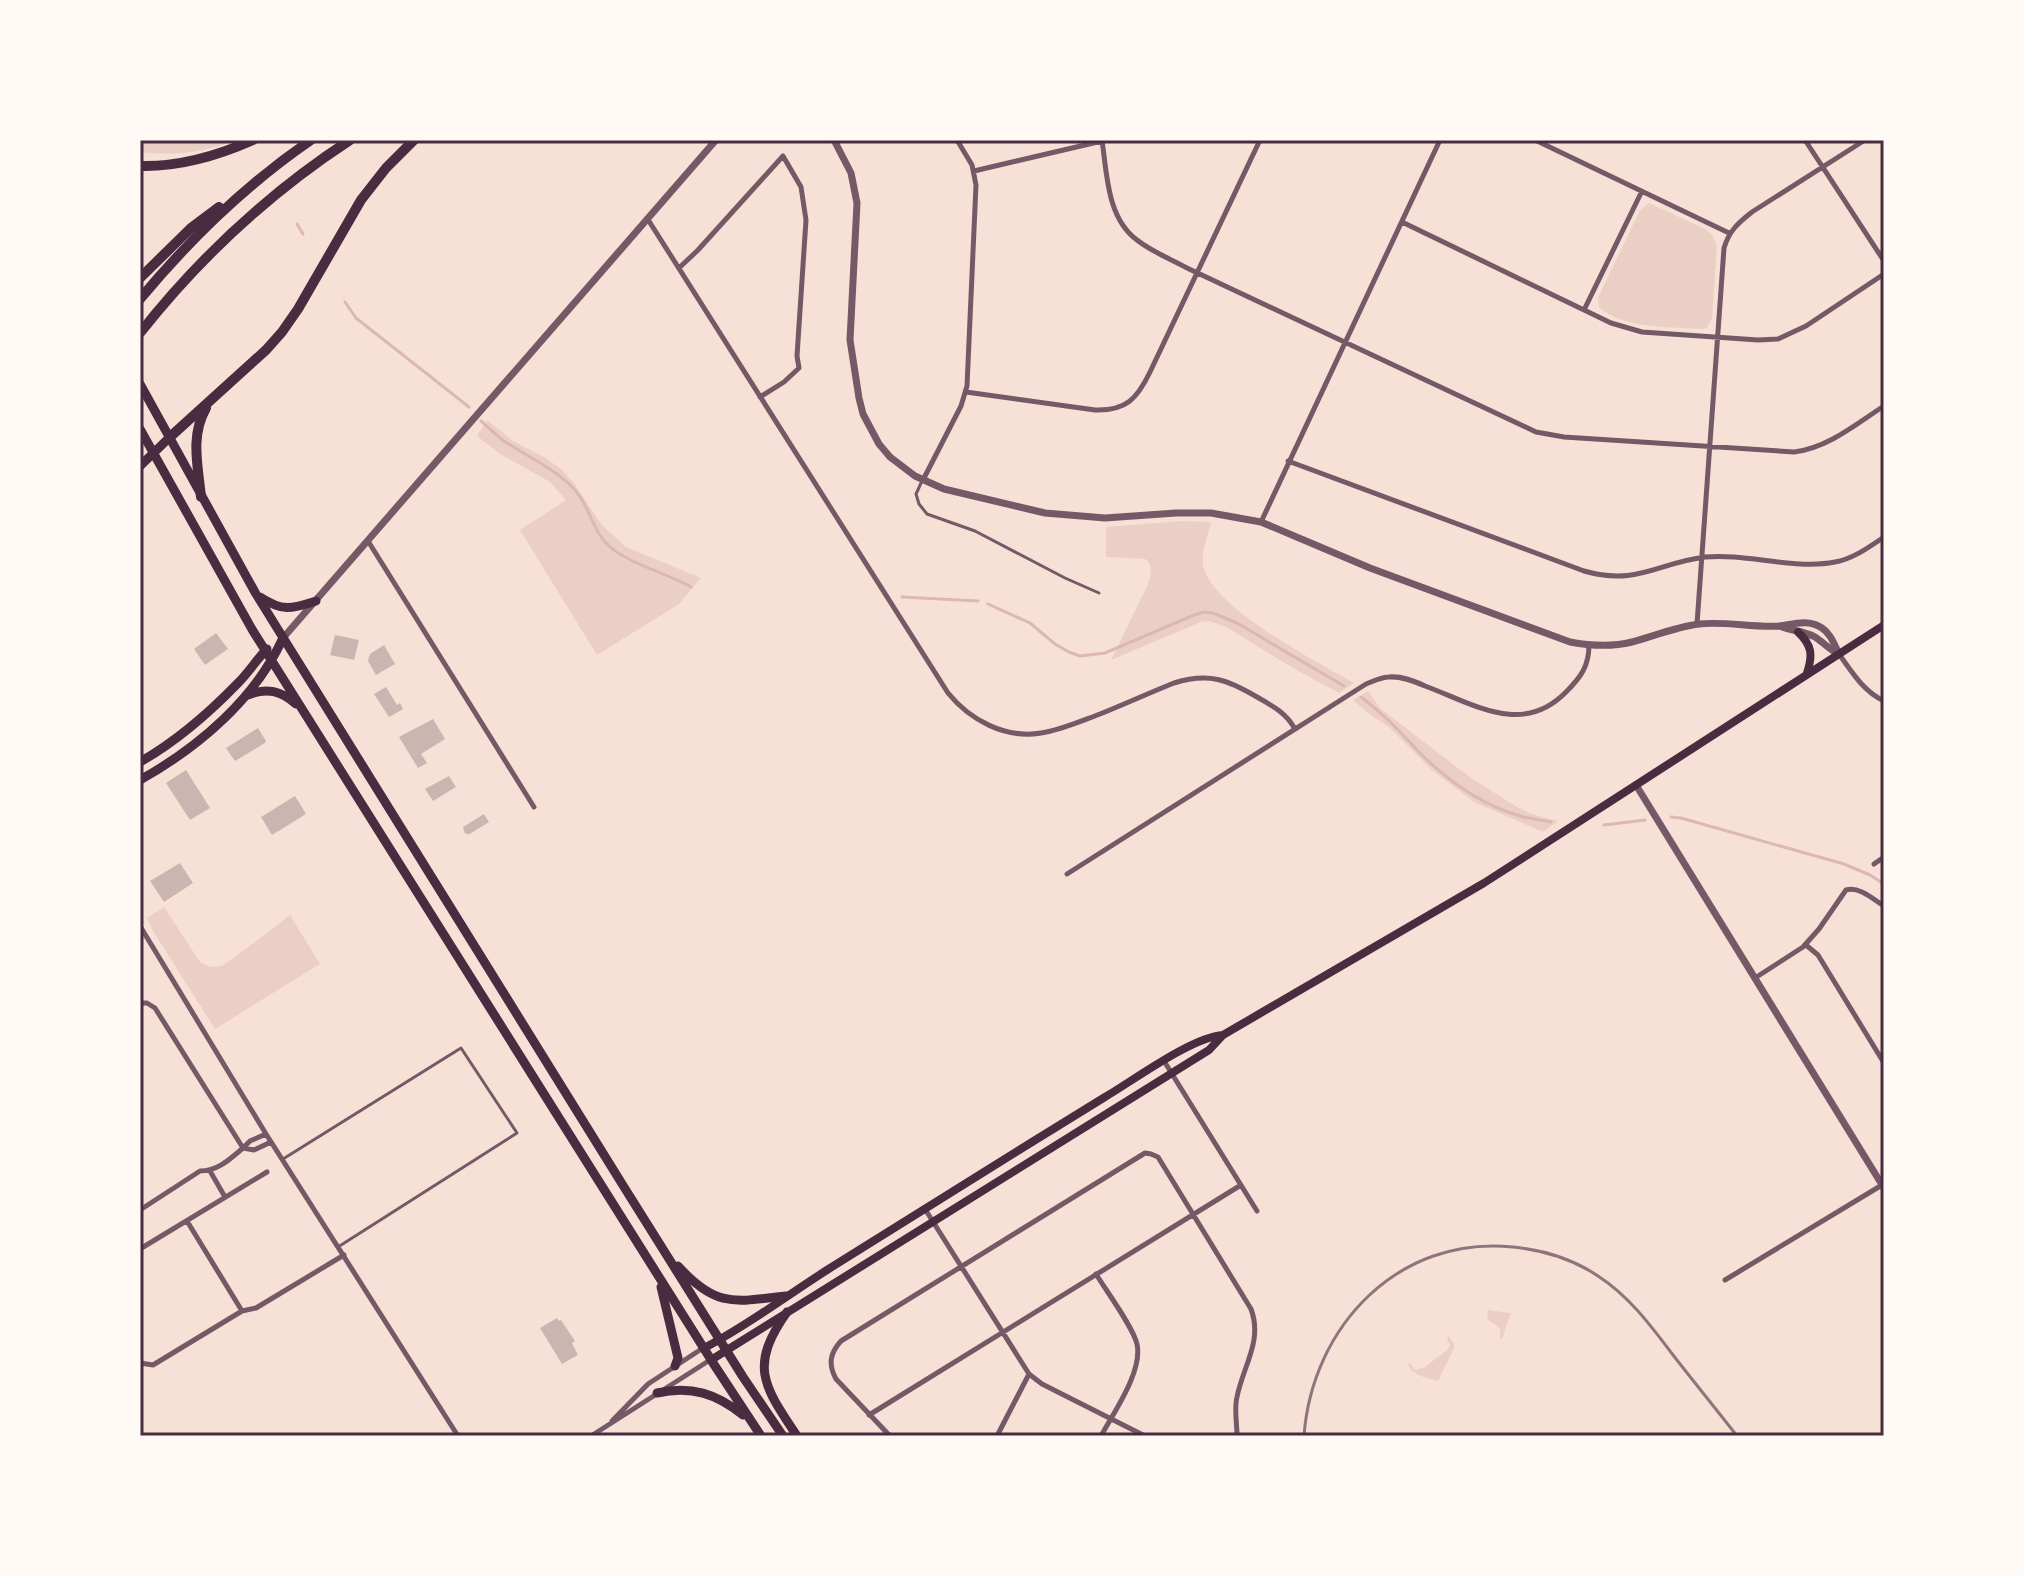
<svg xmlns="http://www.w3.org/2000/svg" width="2024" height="1576" font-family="Signika,sans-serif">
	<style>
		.green { fill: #ebcfc5 }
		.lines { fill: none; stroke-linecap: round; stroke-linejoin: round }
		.stream { stroke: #dcb8b0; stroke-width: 3 }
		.building { fill: #ccb4b1 }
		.service { stroke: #755966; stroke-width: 3 }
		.minor { stroke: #755966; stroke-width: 5 }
		.tertiary { stroke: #755966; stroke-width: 7 }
		.secondary { stroke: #4a2c40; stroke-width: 8 }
		.primary { stroke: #4a2c40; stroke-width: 9 }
		.motorway { stroke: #4a2c40; stroke-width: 10 }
		.rail { stroke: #8f747c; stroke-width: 3 }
		.neatline { fill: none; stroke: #4a2c40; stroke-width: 3 }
	</style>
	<rect width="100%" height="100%" fill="#f7e1d7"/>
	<path class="green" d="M140,140H235C203,153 174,156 140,152Z
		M1649,203L1705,229L1712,235L1717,245L1712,318L1707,328L1703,329C1672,327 1622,329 1599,307L1598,298L1640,210Z
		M487,420L513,441L546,458L562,470L574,483L601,524L626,547L701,578L679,604L597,655L520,530L566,500L550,482L500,454L477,436Z
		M1182,521L1211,522C1208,536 1201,552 1203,565C1210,607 1319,663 1354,683L1339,693L1293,668L1226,627L1209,621L1201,622L1111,660L1149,582C1151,573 1153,565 1145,559L1106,557V527Z
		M1368,691L1381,709L1471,778L1517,807L1532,814L1558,821L1543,832L1474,802L1433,771L1390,728L1368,713L1353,700Z
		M164,907L200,962L211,967L222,966L274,928L290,915L320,964L215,1029L153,931L147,918Z
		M1488,1310L1511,1313L1502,1339L1500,1338V1328L1487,1319Z
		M1448,1336L1454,1343V1348L1438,1381C1427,1378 1413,1376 1408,1365L1410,1363L1415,1370L1425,1367L1448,1349L1450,1345L1447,1339Z"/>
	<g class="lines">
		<path class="stream" d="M297,224L303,234
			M345,302L356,318L469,407
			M481,421C488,427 496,435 504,441C528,457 554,468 574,489C590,506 592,531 609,546C629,564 667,573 691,587
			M902,597L978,601
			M988,604L1030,623L1055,644L1069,652L1080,656L1105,653L1194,615L1204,612L1213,613L1237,623L1344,686
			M1361,697C1385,715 1400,732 1420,753C1448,781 1482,805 1520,816C1530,819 1541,820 1551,822
			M1671,817L1681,818L1844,864L1870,875L1884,884
			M1604,825L1645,820"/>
	</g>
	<path class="building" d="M216,633L228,649L205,665L194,649Z
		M335,635L359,640L354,660L330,655Z
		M384,645L395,664L376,675L368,661L370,654Z
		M386,687L397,705L400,703L403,709L389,717L374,694Z
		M433,719L445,739L421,754L427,763L418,768L399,737Z
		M258,728L266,741L265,743L235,761L226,748Z
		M186,770L210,808L190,820L166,783Z
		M449,776L456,787L433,801L425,789Z
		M295,796L306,814L272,835L261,817Z
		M484,814L489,822L468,835L467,833L465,834L463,827Z
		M180,863L193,883L164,902L150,881Z
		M557,1318L559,1321L561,1320L575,1341L572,1343L578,1355L562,1364L540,1328Z"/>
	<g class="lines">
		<path class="service" d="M922,481L916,494L919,504L927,514L975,531L1065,578L1099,593
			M283,1159L461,1048L517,1133L338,1247"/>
		<path class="minor" d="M1102,140C1107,174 1107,218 1137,240C1152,252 1171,259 1187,268L1536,432L1564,437L1794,452C1828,448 1856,424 1884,406
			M1535,140L1729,233
			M1805,140L1884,261
			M974,171L1102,141
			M647,218L948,693C970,720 1005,739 1041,733C1061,730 1081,721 1100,714C1125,704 1149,693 1174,683C1209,672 1228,680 1257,697C1273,706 1286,713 1295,729
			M1402,222L1611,323L1642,332L1758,340L1778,339L1806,326L1884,274
			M679,268L698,250L783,156L801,187L806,220L797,356L799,368L784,382L760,397
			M1584,310L1642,191
			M966,392L1095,410C1126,411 1137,399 1150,372L1260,140
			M1288,461L1584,571C1637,586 1657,563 1705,557C1746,553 1794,570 1835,562C1853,559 1869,547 1884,537
			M923,480L961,406L967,386L976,185L972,165L957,140
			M1261,522L1440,140
			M368,541L534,807
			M1697,624L1724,248C1729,231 1738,223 1752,212L1865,140
			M1839,654C1852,672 1863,691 1884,701
			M1874,864L1884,857
			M1067,874L1366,684C1374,681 1381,677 1389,677C1402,676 1414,681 1425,686C1474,704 1522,737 1566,692C1581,677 1589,666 1589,645
			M140,926L266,1134L458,1436
			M1806,945L1818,955L1884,1063
			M1755,978L1803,947L1819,929L1846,890C1859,886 1873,899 1884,906
			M140,1003H147L155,1008L243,1148C230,1159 218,1171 200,1171L140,1210
			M1164,1061L1257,1211
			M266,1134L250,1141L243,1148L254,1150L271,1142
			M210,1171L225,1197
			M925,1209L1029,1374L1042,1384L1145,1436
			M187,1221L242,1311
			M140,1249L267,1172
			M1096,1274C1107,1292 1133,1327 1137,1344C1143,1371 1114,1412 1101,1436
			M1725,1280L1882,1185
			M140,1363L153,1365L242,1311L256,1308L344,1255
			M869,1415L1241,1185
			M612,1421L648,1384L703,1348
			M591,1436L710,1360
			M890,1436L836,1379C828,1364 830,1353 841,1341L1145,1153L1151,1154L1158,1157L1251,1309C1263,1341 1243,1366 1237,1397C1234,1409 1237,1423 1237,1436
			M997,1436L1029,1374"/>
		<path class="tertiary" d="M834,140L851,173L857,203L850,340L859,398L863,414L879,444L890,457L915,476L944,489L1045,513L1105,518L1176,513H1211L1261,522L1370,568L1570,642C1591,646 1612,647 1632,642C1654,636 1676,627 1699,624C1726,621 1753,628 1780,626C1794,624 1808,619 1822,628C1831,634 1834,644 1839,654
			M1780,626C1791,631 1804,631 1815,637C1823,642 1829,649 1838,654
			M283,638L716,140
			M1636,785L1884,1188"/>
		<path class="secondary" d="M1798,632C1812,645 1813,655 1807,673
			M704,1348C747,1326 786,1296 827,1270C920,1212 1012,1154 1105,1097C1134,1080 1192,1037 1223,1035
			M711,1360L1209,1050L1223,1035L1484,883L1884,625"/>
		<path class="primary" d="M140,384L256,594L624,1187L743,1377L783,1436
			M140,429L253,631L715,1366L761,1436
			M140,466L170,437
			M260,597C283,612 291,609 316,601
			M248,695C267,687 281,691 296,704
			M140,762C177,741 209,713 238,683C249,672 257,659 267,649
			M140,780C199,747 255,699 283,638
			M678,1266C716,1308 734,1302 786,1296
			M661,1287L678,1358L675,1366
			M787,1312C749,1366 763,1385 797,1436
			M657,1393C691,1385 717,1394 743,1415"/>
		<path class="motorway" d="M140,166C180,167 217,156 253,140
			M140,278L191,228L219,207
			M140,299C190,239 247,184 311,140
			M140,333C200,257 269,193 350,140
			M170,437L266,350L282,332L298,309L361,200L386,168L414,140
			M201,497C198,466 190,436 206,408"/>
		<path class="rail" d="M1304,1436C1312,1326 1399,1235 1513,1247C1543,1250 1573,1259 1598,1276C1629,1296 1651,1326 1673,1355C1694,1382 1716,1409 1737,1436"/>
	</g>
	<rect width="2024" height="1576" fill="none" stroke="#fffaf5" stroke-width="284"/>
	<rect x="142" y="142" width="1740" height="1292" class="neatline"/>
</svg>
